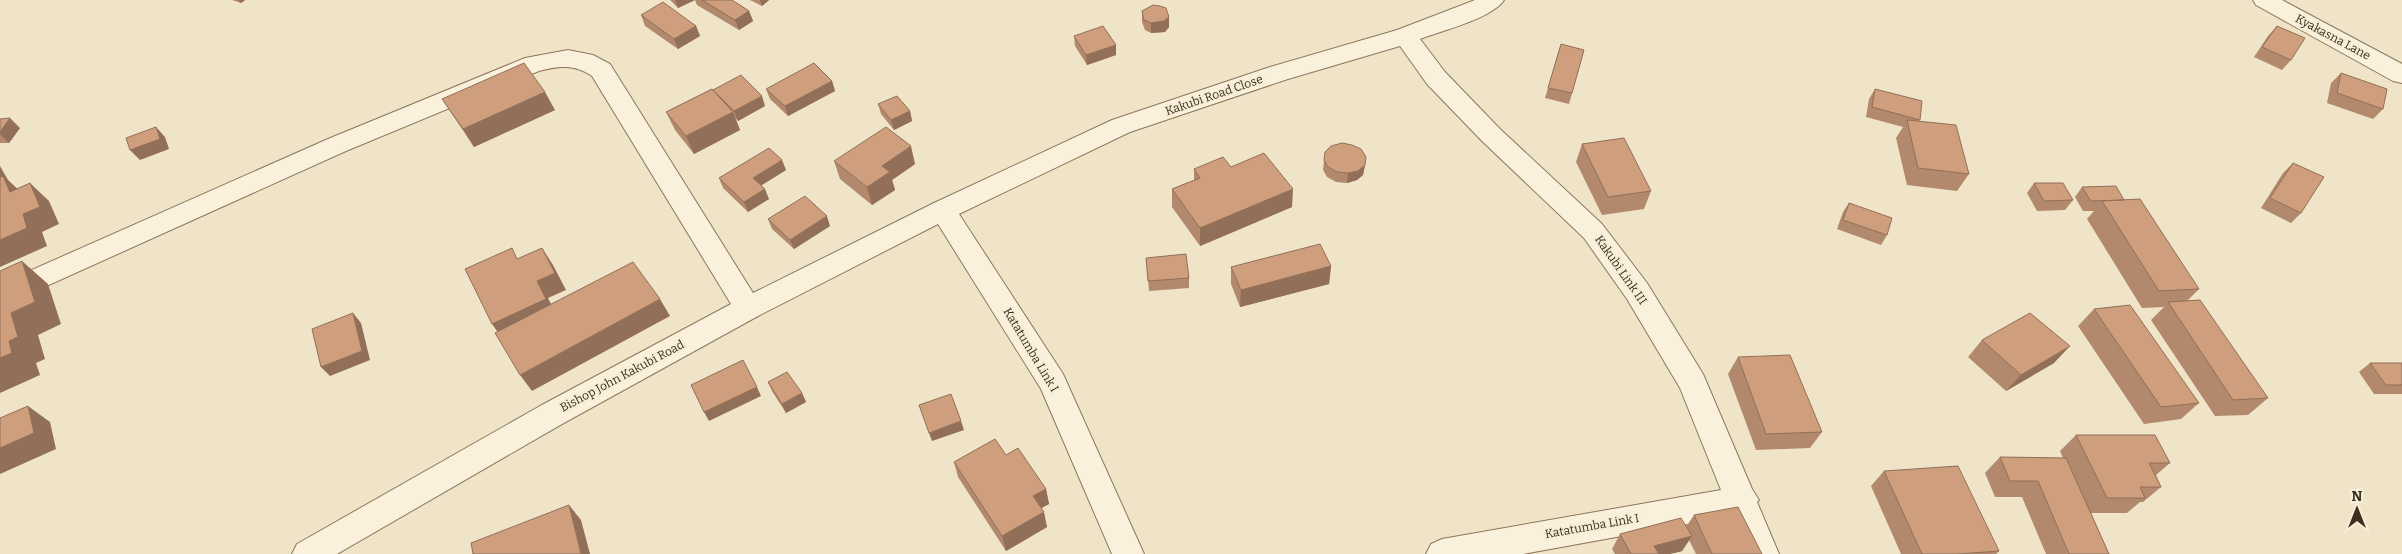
<svg xmlns="http://www.w3.org/2000/svg" width="2402" height="554" font-family="Bitter,serif">
	<style>
		.lines { fill: none; stroke-linecap: round; stroke-linejoin: round }
		.minor-casing { stroke: #8d765c; stroke-width: 2 }
		.minor { fill: #faf1dc; fill-rule: evenodd }
		.wall { fill: #b2896c }
		.shaded-wall { fill: #916f58 }
		.building { fill: #cf9f7d; stroke: #916f58 }
		.labels { text-anchor: middle; stroke-width: 4.5; stroke-linejoin: round; paint-order: stroke }
		.street-label { font-size: 12px; fill: #3d2e20; stroke: #f7eed8 }
	</style>
	<rect width="100%" height="100%" fill="#f0e4c8"/>
	<g class="lines">
		<g class="minor-casing">
			<path id="minor" d="M1475,0H1504C1493,18 1441,31 1420,39L1445,72L1500,129L1602,224L1647,283L1703,374L1752,489L1759,500L1757,502L1779,554H1747L1732,516L1523,554H1426L1431,544L1442,539L1721,490L1680,388L1627,299L1584,238L1482,141L1427,84L1400,46L1288,79L1130,132L959,214L1063,374L1144,554H1112L1041,389L938,224L758,316L562,424L337,554H292L297,544L540,406L731,304L592,76C574,64 559,66 539,71L346,151L0,307V284L328,139L525,58L568,50L593,55L610,64L753,293L934,203L1112,120L1270,67L1397,30Z
				M2253,0H2282L2402,64V83L2393,81L2256,5Z"/>
		</g>
		<use href="#minor" class="minor"/>
	</g>
	<path class="wall" d="M232,0H245L241,3Z
		M670,0H695L678,8Z
		M695,0H732L749,11L753,21L739,30L697,5Z
		M750,0H769L762,6Z
		M1142,11L1169,27L1165,32L1151,33L1145,30L1142,22Z
		M641,15L696,26L700,36L678,49L645,26Z
		M2277,26L2291,60L2282,70L2254,57L2268,36Z
		M1074,36L1116,45V55L1087,65L1075,46Z
		M1561,44L1584,50L1569,104L1545,98Z
		M2341,73L2383,109L2373,119L2327,103L2331,83Z
		M832,81L835,91L788,116L770,99L766,89Z
		M712,89L765,106L738,121L735,118L740,130L694,154L675,130L666,112Z
		M1875,89L1920,120L1919,121L1969,174L1957,191L1907,185L1896,138L1903,127L1866,117L1869,99Z
		M442,99L555,110L474,147Z
		M878,104L910,111L912,121L894,130L881,114Z
		M0,119L20,128L9,143H0Z
		M1582,144L1651,191L1644,209L1602,215L1576,162Z
		M1324,160L1365,165L1363,175L1357,180L1347,183L1336,182L1327,177L1323,170Z
		M834,161L915,164L892,180L895,190L872,205L840,179Z
		M2293,163L2301,213L2291,223L2261,208L2283,173Z
		M1231,167L1292,207L1200,246L1172,207V189L1194,180V169Z
		M786,170L761,185L769,199L748,212L723,188L719,178Z
		M2034,183L2073,200L2065,210L2037,211L2027,193Z
		M2082,187L2124,200L2199,289L2187,301L2268,398L2248,415L2215,416L2151,320L2164,307L2142,308L2087,219L2094,211H2083L2075,197Z
		M1849,203L1887,235L1881,245L1837,229L1843,212Z
		M768,219L830,226L794,249L772,229Z
		M1146,258L1189,278V288L1149,291Z
		M1331,266L1329,284L1240,307L1231,284V267Z
		M2094,309L2199,403L2181,419L2144,424L2078,326Z
		M1982,340L2054,363L2006,391L1968,357Z
		M1738,357L1822,432L1810,448L1756,450L1728,374Z
		M2370,363H2402V394H2374L2359,372Z
		M768,382L802,393L806,402L786,413L772,391Z
		M2076,435L2170,463L2156,475L2161,487L2143,502H2140L2127,513H2091L2109,554H2046L2022,497H1995L1985,473L2000,457L2063,458L2060,451Z
		M1006,455L1046,489L1049,504L1041,508L1047,527L1006,551L958,477L954,462Z
		M1884,471L1999,551L1996,554H1901L1871,486Z
		M1694,515L1762,554H1696L1689,540L1682,551L1670,554H1615L1612,549L1620,534L1686,527Z"/>
	<path class="shaded-wall" d="M238,0H245L241,3Z
		M675,0H695L678,8Z
		M760,0H769L762,6Z
		M749,11L753,21L739,30L735,20Z
		M1169,17V27L1165,32L1151,33V23Z
		M696,26L700,36L678,49L674,39Z
		M1116,45V55L1087,65L1086,55Z
		M832,81L835,91L788,116L785,106Z
		M545,92L555,110L474,147L463,129Z
		M762,96L765,106L738,121L734,111Z
		M910,111L912,121L894,130L891,120Z
		M733,112L740,130L694,154L686,136Z
		M10,118L20,128L9,143L0,134V132Z
		M156,127L165,137L169,149L140,160L130,150Z
		M911,146L915,164L892,180L895,190L872,205L867,187L882,166Z
		M782,160L786,170L757,188L753,178Z
		M1365,165L1363,175L1357,180L1347,183L1348,173Z
		M0,166L8,180L23,194L29,210L0,188Z
		M30,183L49,201L59,224L42,232L47,246L0,267V240Z
		M765,189L769,199L748,212L744,202Z
		M1293,189L1292,207L1200,246V228Z
		M827,216L830,226L794,249L790,240Z
		M542,248L553,265L566,290L548,298L557,316L504,341L492,324L537,281Z
		M22,261L48,284L61,324L38,335L45,359L36,363L40,375L0,393V358L9,341L11,313Z
		M1331,266L1329,284L1240,307L1241,290Z
		M660,299L670,316L532,391L520,375Z
		M353,313L361,323L370,360L330,376L321,367Z
		M2070,346L2054,363L2006,391L2021,375Z
		M757,387L761,396L709,421L704,412Z
		M802,393L806,402L786,413L782,404Z
		M28,406L50,422L56,449L0,474V448Z
		M961,421L964,430L932,441L929,433Z
		M1046,489L1049,504L1036,511L1033,496Z
		M569,505L581,520L590,554H581Z
		M1044,512L1047,527L1006,551L1002,536Z
		M1692,536L1682,551L1670,554H1649L1654,546Z"/>
	<path class="building" d="M702,0H732L749,11L735,20Z
		M663,2L696,26L674,39L641,15Z
		M1153,5L1160,6L1166,8L1169,17L1164,21L1151,23L1144,20L1142,11Z
		M1103,26L1116,45L1086,55L1074,36Z
		M2277,26L2305,38L2291,60L2262,47Z
		M1561,44L1584,50L1572,93L1548,88Z
		M524,63L545,92L463,129L442,99Z
		M814,63L832,81L785,106L766,89Z
		M2341,73L2387,89L2383,109L2337,93Z
		M741,75L762,96L734,111L713,90Z
		M712,89L733,112L686,136L666,112Z
		M1875,89L1922,101L1920,120L1872,107Z
		M897,96L910,111L891,120L878,104Z
		M10,118L0,132V119Z
		M1907,120L1956,125L1969,174L1918,168Z
		M156,127L160,139L130,150L126,138Z
		M886,127L911,146L882,166L890,172L867,187L834,161Z
		M1624,138L1651,191L1608,197L1582,144Z
		M1342,143L1352,145L1361,149L1366,157L1365,165L1358,171L1348,173L1337,172L1328,167L1324,160L1325,152L1331,146Z
		M769,148L782,160L753,178L765,189L744,202L719,178Z
		M1264,153L1293,189L1200,228L1172,189L1200,178L1194,169L1223,157L1231,167Z
		M2293,163L2324,177L2301,213L2270,198Z
		M3,176L10,192L30,183L40,207L23,214L27,228L0,240V177Z
		M2034,183H2063L2073,200L2044,201Z
		M2116,186L2124,200L2091,201L2082,187Z
		M805,196L827,216L790,240L768,219Z
		M2140,199L2199,289L2159,291L2102,201Z
		M1849,203L1892,218L1887,235L1843,220Z
		M1320,244L1331,266L1241,290L1231,267Z
		M512,248L517,259L542,248L555,273L537,281L546,299L492,324L465,269Z
		M1186,254L1189,278L1148,281L1146,258Z
		M22,261L35,302L11,313L18,337L9,341L12,353L0,358V271Z
		M633,262L660,299L520,375L495,333Z
		M2200,300L2268,398L2233,400L2168,302Z
		M2130,305L2199,403L2161,407L2094,309Z
		M353,313L362,351L321,367L312,329Z
		M2030,313L2070,346L2021,375L1982,340Z
		M1790,355L1822,432L1766,434L1738,357Z
		M743,360L757,387L704,412L691,385Z
		M2370,363H2402V385H2386Z
		M787,372L802,393L782,404L768,382Z
		M951,394L961,421L929,433L919,405Z
		M28,406L34,433L0,448V418Z
		M2076,435H2155L2170,463H2149L2161,487H2140L2145,498H2107Z
		M995,439L1006,455L1018,448L1046,489L1033,496L1044,512L1002,536L954,462Z
		M2000,457L2066,458L2109,554H2069L2038,481H2010Z
		M1958,466L1999,551L1958,554H1922L1884,471Z
		M569,505L581,554H473L471,543Z
		M1738,507L1762,554H1712L1694,515Z
		M1681,518L1692,536L1654,546L1659,554H1631L1620,534Z"/>
	<g class="labels">
		<g class="street-label">
			<text transform="translate(2333 37) rotate(28)" y="4">Kyakasna Lane</text>
			<text transform="translate(1214 95) rotate(-19)" y="4">Kakubi Road Close</text>
			<text transform="translate(1621 270) rotate(55)" y="4">Kakubi Link III</text>
			<text transform="translate(1031 350) rotate(59)" y="4">Katatumba Link I</text>
			<text transform="translate(622 376) rotate(-28)" y="4">Bishop John Kakubi Road</text>
			<text transform="translate(1592 526) rotate(-10)" y="4">Katatumba Link I</text>
		</g>
	</g>
	<g transform="translate(2357 509)" stroke="#f7eed8" stroke-width="4" paint-order="stroke">
	<path d="M0-4L9 19L0 12L-9 19Z" fill="#3d2e20"/>
	<text y="-8" font-size="14" font-weight="bold" text-anchor="middle" fill="#3d2e20">N</text>
	</g>
</svg>
